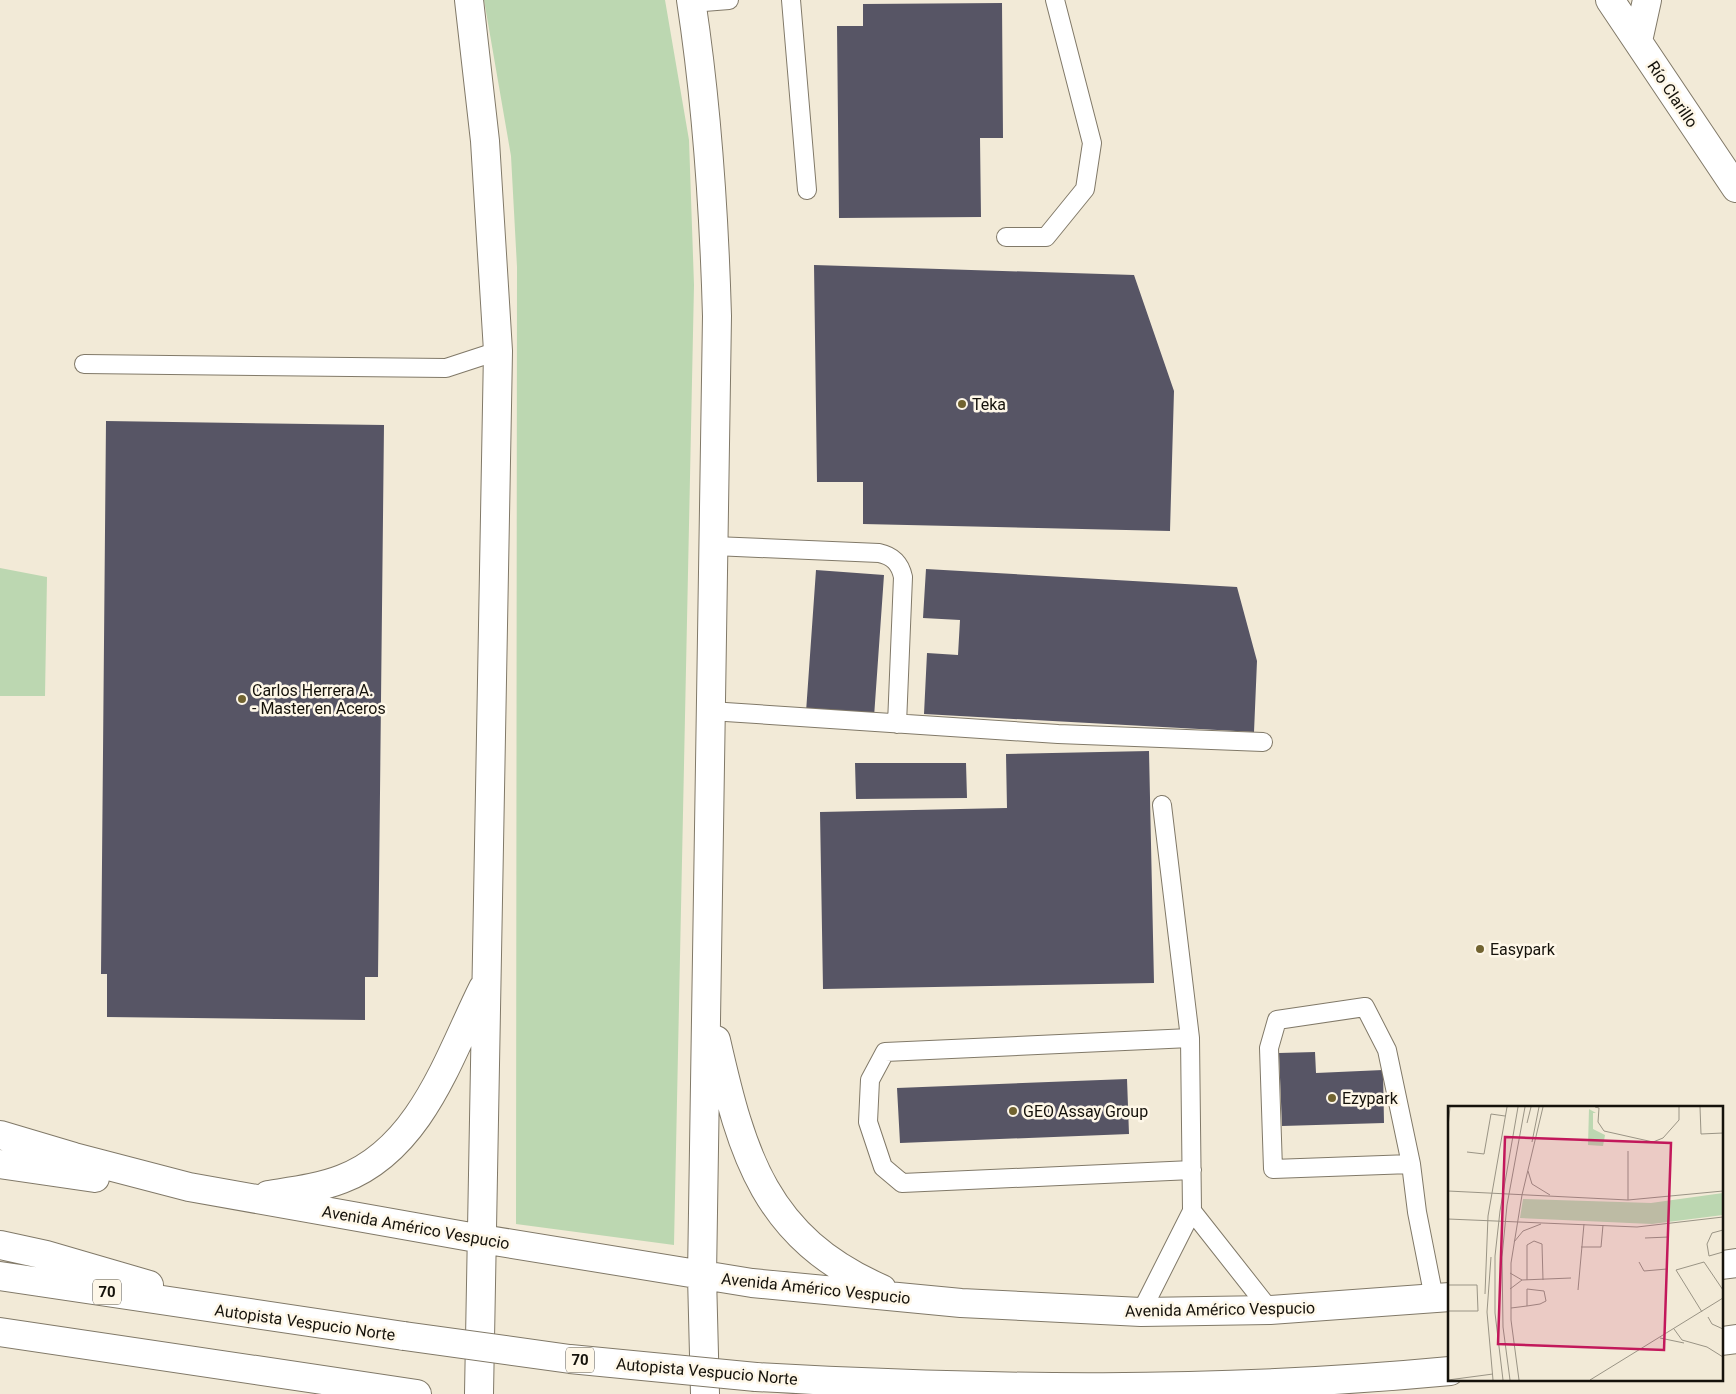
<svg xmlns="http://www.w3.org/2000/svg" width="1736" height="1394" font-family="Roboto,sans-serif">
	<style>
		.green { fill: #bcd7b1 }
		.building { fill: #575565 }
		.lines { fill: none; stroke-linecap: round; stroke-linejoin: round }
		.service-casing { stroke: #817968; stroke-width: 20 }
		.minor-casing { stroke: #817968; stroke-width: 30 }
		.tertiary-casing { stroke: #817968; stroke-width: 30 }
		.motorway-casing { stroke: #817968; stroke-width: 30 }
		.service { stroke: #fff; stroke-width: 18 }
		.minor { stroke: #fff; stroke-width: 28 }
		.tertiary { stroke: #fff; stroke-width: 28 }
		.motorway { stroke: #fff; stroke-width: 28 }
		.motorway-bridge-casing { stroke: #817968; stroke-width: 30; stroke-linecap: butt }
		.motorway-bridge { stroke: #fff; stroke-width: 28 }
		.poi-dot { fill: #716330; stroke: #fef7e8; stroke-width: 2 }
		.labels { text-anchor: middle; stroke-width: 5; stroke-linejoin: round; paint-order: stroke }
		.shield { fill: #fef7e8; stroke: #5b574d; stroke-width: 1 }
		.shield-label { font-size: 15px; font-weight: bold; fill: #15120b }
		.street-label { font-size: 16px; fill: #15120b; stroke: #fef7e8 }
		.poi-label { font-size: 16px; fill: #15120b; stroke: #fef7e8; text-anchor: start }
		.inset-road { fill: none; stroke: #9a9485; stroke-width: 1 }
		.view { fill: #c2185b; fill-opacity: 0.15; stroke: #c2185b; stroke-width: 2.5 }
		.inset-edge { fill: none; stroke: #15120b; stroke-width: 2.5 }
	</style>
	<rect width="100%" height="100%" fill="#f2ead7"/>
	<path class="green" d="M484,0H665L689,140L694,285L674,1245L516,1224L517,267L511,156Z
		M0,568L47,577L45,696H0Z"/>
	<path class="building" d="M1002,3L1003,138H980L981,217L839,218L837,26H863V4Z
		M814,265L1134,275L1174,391L1170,531L863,524V482H817Z
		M106,421L384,425L378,977H365V1020L107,1017V974H101Z
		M926,569L1237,587L1257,661L1254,732L924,714L927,653L958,655L960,620L923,618Z
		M816,570L884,575L874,717L806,712Z
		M1149,751L1154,983L823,989L820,812L1007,808L1006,754Z
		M855,763H966L967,798L856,799Z
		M1315,1052L1316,1073L1383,1070L1384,1123L1282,1126L1279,1053Z
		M1127,1079L1129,1134L900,1143L897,1088Z"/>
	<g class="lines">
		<g class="service-casing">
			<path id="service" d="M791,0L807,190
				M691,3L729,0
				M1006,237H1046L1085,189L1092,143L1055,0
				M84,364L446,368L498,351
				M714,546L879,553C893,556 900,563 903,577L897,724
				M710,711L1058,734L1263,742
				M1190,1038L885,1052L870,1080L868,1122L883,1167L902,1183L1192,1170
				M1411,1164L1273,1169L1269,1048L1277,1020L1365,1007L1387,1050L1411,1164L1417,1212L1434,1298
				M1192,1211L1270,1310
				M1141,1312L1192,1211L1190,1038L1162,805"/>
		</g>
		<g class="minor-casing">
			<path id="minor" d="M1610,0L1736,188
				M1638,41L1647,0"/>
		</g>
		<g class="tertiary-casing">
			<path id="tertiary" d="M469,0L485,141L498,351L479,1394
				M691,0C707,105 714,210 717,316L702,1276L705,1394
				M716,1040C742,1155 765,1238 882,1289
				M0,1135L74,1157L189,1187L482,1239L752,1283L961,1303L1141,1312L1270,1310L1450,1297
				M0,1164L95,1178
				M268,1195C293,1191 319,1188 342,1179C421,1149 449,1056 483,988
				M1722,1265L1736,1263"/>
		</g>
		<g class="motorway-casing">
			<path id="motorway" d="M0,1245L46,1255L149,1285
				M0,1276L404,1336
				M0,1332L417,1394
				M1722,1341L1736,1339
				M756,1377C987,1390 1219,1393 1450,1371"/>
		</g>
		<use href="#service" class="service"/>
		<use href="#minor" class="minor"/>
		<use href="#tertiary" class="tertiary"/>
		<use href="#motorway" class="motorway"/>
		<g class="motorway-bridge-casing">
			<path id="motorway-bridge" d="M404,1336L570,1359L756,1377"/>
		</g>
		<use href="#motorway-bridge" class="motorway-bridge"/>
	</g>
	<g class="poi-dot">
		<circle cx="962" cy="404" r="5"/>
		<circle cx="242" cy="699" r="5"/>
		<circle cx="1480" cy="949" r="5"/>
		<circle cx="1332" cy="1098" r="5"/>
		<circle cx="1013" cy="1111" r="5"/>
	</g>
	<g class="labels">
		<g class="shield">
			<rect x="93" y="1279.5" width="28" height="25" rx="4"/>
			<rect x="566" y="1347.5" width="28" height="25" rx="4"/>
		</g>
		<g class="shield-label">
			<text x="107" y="1297">70</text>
			<text x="580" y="1365">70</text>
		</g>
		<g class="street-label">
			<text transform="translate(1673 94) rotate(56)" y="6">Río Clarillo</text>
			<text transform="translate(416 1227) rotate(10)" y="6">Avenida Américo Vespucio</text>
			<text transform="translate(816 1288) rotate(6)" y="6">Avenida Américo Vespucio</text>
			<text transform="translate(1220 1309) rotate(-1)" y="6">Avenida Américo Vespucio</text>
			<text transform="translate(305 1322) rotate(8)" y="6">Autopista Vespucio Norte</text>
			<text transform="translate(707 1371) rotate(5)" y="6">Autopista Vespucio Norte</text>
		</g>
		<g class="poi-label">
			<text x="972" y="410">Teka</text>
			<text x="252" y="696">Carlos Herrera A.<tspan x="252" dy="18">- Master en Aceros</tspan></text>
			<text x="1490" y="955">Easypark</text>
			<text x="1342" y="1104">Ezypark</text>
			<text x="1023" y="1117">GEO Assay Group</text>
		</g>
	</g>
	<g transform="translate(1448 1106)">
		<rect width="275" height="275" fill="#f2ead7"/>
		<path d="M141,3L148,7H145V23L157,29L155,40L140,39ZM275,87V109L204,118L72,112L75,93L203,97Z" fill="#bcd7b1"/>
		<path class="inset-road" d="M147,1L151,2L150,16L156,25L205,36L215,32L231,14V1M252,1L253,28L275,27M79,17L83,1M0,21L2,1M84,36L91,1M19,46L36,48L43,8L57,10M80,65L84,78L102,89M0,85L180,94L275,85M180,94V45M0,113L189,121L275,111M275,124L264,127L259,138L261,150L275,146M197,132L221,131M66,136L75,125L93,118M133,141H153L155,119M191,156L196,165L219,163L220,119M62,167L74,174L123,172M79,174V139L86,135L94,138L95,174M0,179H29L30,205H0M62,183L74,174M130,184L136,118M37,188L40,110L59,1M63,202L79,200L92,198L98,195L96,185L79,183V200M39,206L45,274M39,206L43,151M254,206L228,164L256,156L275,184M260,211L264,218L275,223M226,223L234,234L259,241L275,251M212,232L236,237M0,274L45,268M55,274L47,207V150L52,105L70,1M62,274L55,221L54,151L59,99L77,1M71,274L63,214V157L74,89L95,1M142,274L275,192"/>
		<path class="view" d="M57,31L223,37L216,244L50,238Z"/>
		<rect width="275" height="275" class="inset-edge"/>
	</g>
</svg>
